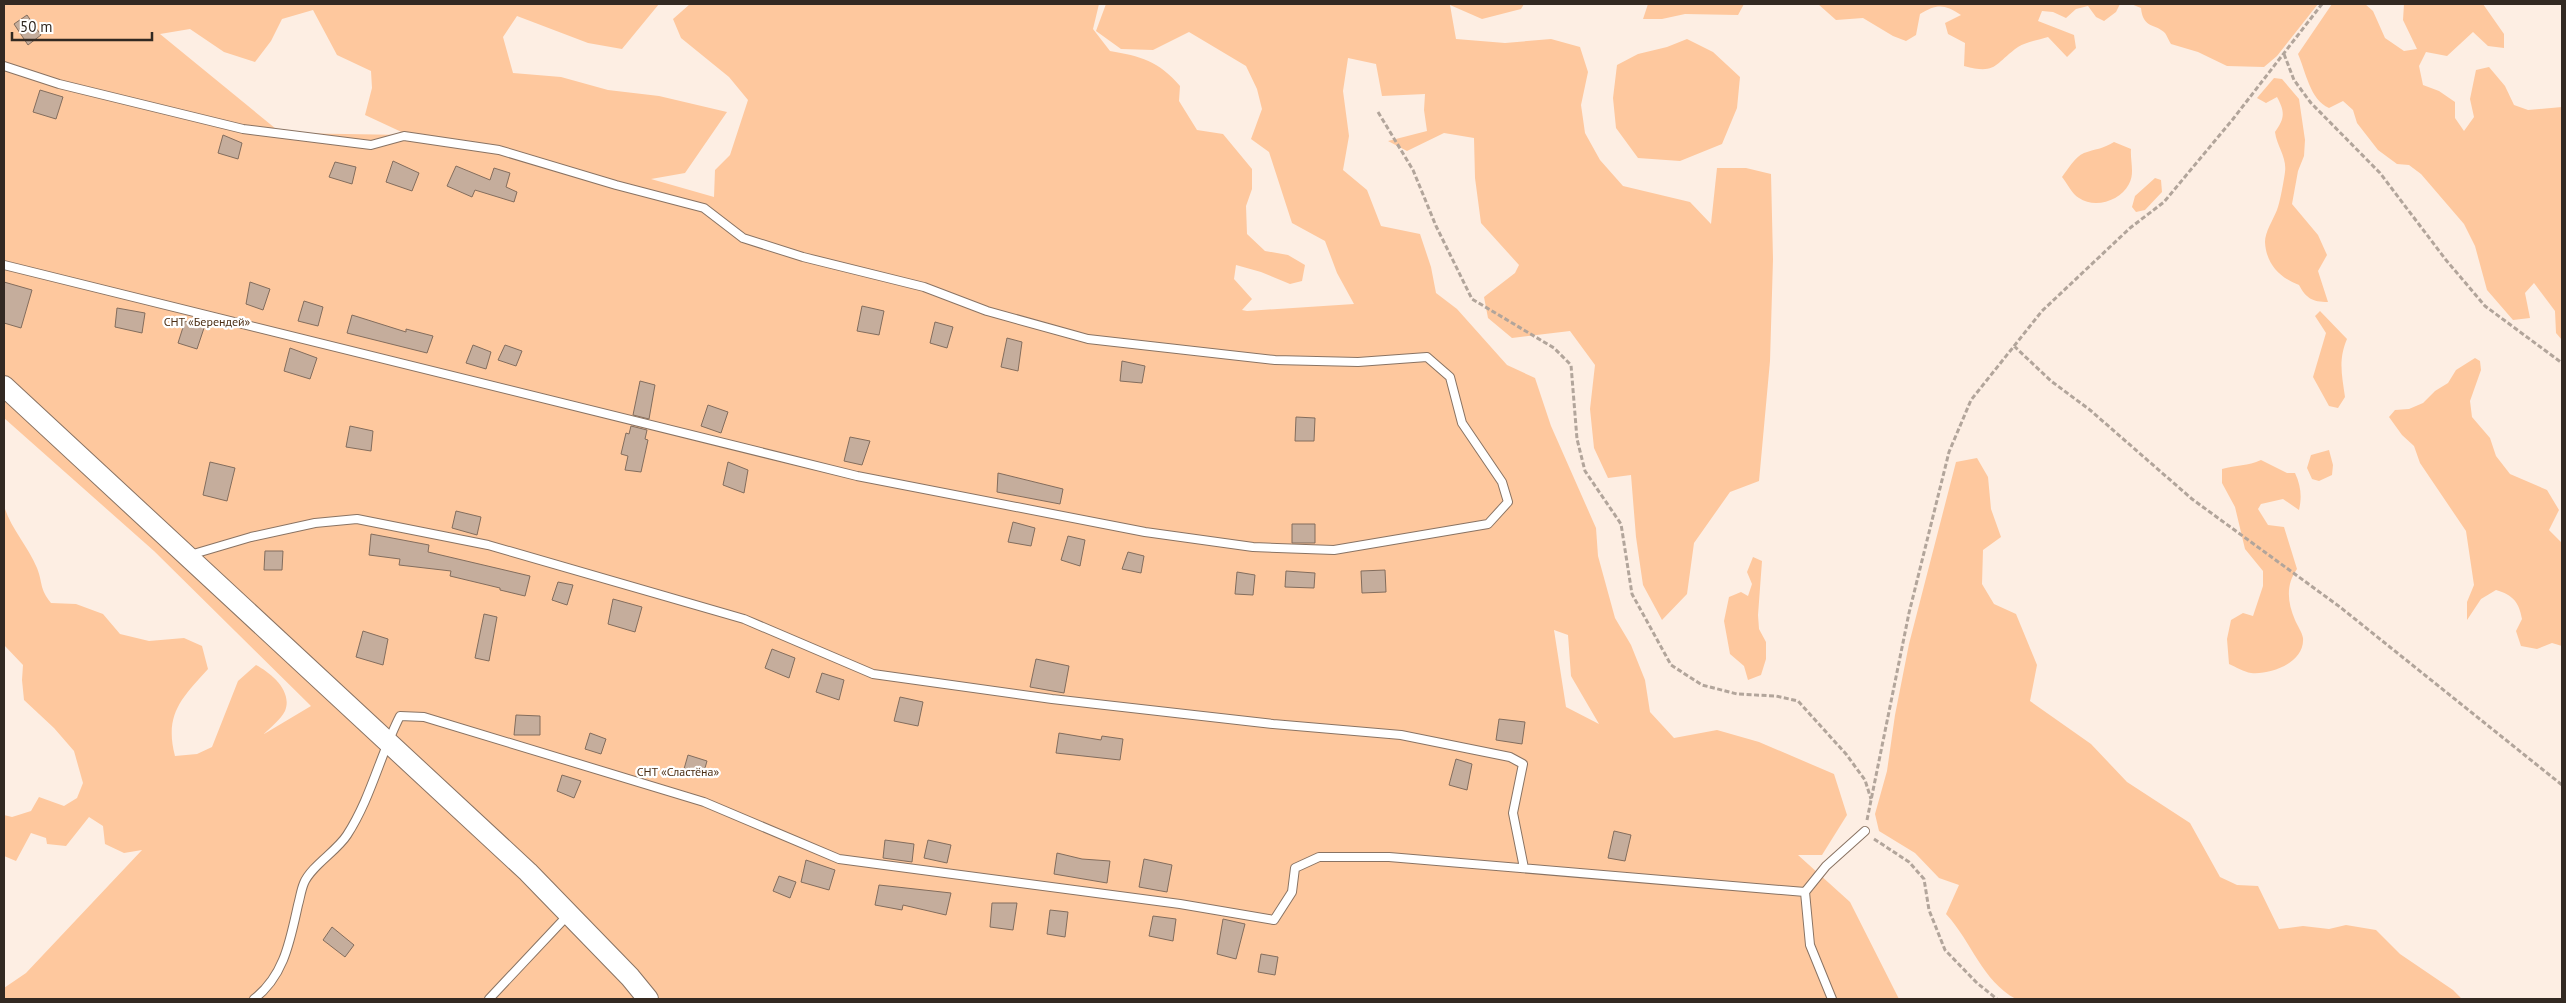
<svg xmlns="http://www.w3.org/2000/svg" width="2566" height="1003" font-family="'PT Sans',sans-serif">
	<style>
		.green { fill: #fec89e; fill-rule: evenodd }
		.building { fill: #c5ad9c; stroke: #836d5d }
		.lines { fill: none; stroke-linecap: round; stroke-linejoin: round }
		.service-casing { stroke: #897363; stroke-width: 10 }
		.tertiary-casing { stroke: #897363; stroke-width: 22 }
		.path { stroke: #b2a59b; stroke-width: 3; stroke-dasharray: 5 2.5; stroke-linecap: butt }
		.service { stroke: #fff; stroke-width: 8 }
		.tertiary { stroke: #fff; stroke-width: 20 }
		.labels { text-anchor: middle; stroke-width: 4.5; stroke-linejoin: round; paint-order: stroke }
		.park-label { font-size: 12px; fill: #4b2e14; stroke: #fff }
	</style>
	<rect width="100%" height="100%" fill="#fdeee3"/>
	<path class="green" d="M4,4H659L622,49L588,43L517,16L503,37L513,73L561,77L608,90L659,96L727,112L685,173L651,179L714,197L715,170L730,155L748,100L729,77L681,38L673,19L690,4H1099L1093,29L1110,51C1140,56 1159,61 1180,86L1179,101L1197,130L1223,134L1252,169V189L1246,206L1247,234L1265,251L1288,255L1305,265L1302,281L1290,284L1261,272L1236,265L1234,279L1252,299L1242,310L1247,311L1354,304L1337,273L1325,241L1292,223L1269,152L1251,139L1262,109L1257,89L1246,66L1189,32L1153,50L1121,49L1096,31L1106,4H1524L1521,9L1482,19L1450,5L1456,39L1505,43L1551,39L1580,47L1588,72L1581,105L1585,133L1600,160L1623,186L1690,202L1711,224L1717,168H1746L1771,174L1773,259L1770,361L1759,481L1730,492L1694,543L1687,594L1662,620L1643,585L1636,537L1631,475L1608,478L1594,448L1590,409L1595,365L1570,331L1512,338L1488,318L1484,297L1515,273L1519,265L1481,223L1475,178L1474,138L1444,133L1407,151L1388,141L1427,131L1424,110L1425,94L1382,96L1376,64L1348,58L1343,91L1349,136L1343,170L1367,190L1381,226L1420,234L1431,267L1436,293L1457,309L1507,365L1535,378L1551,426L1596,528L1598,556L1615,618L1631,645L1645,680L1650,712L1674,738L1717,730L1759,742L1834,774L1847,815L1822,855H1798L1850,902L1899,999H4V988L26,973L142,850L124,853L105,844L103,826L89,817L66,846L47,844L46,838L31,833L16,861L4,856V815L12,817L31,811L39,797L64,806L77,798L83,783L74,751L54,728L24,700L22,680L23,665L4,645V506C11,529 28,546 37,568C43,583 39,588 51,603L76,604L103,614L120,634L149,641L184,638L202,646L208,669C182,698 164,714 175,756L197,754L212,747L238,681L256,665C271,673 293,691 285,711C281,719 270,728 264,734L311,706L154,551L4,418ZM313,10L337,55L371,71L372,88L365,115L408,135L281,133L160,34L190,29L224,52L255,62L271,41L282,19ZM1554,630L1568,635L1571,676L1599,724L1566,707Z
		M1648,4H1744L1738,15L1685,14L1662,19H1643Z
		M1818,4H2120L2116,12L2104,21L2096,17L2088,6L2076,9L2066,18L2053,12L2042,11L2038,21L2074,35L2076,48L2067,57L2048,37C2038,40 2026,42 2018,47C1994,64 1997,75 1964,66L1965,43L1948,34L1945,23L1961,15C1944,4 1937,4 1920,14L1916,35L1906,41L1893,36L1863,18L1836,20Z
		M2131,4H2318L2277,56L2264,67L2227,66L2198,52L2171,44C2169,41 2167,36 2165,33C2155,23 2143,29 2141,8Z
		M2332,4H2365L2373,11L2385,38L2404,51L2417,49L2403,20L2404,4H2483L2504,34V48L2488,46L2473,32L2447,56L2426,52L2419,66L2423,85L2439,91L2455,102V118L2464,131L2474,117L2470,99L2476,70L2489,67L2505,86L2514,105L2528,110L2562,107V340L2556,333L2555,311L2534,283L2525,293L2530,318L2513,320L2487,290L2475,246L2464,224L2421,174L2409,165L2397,164L2378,150L2357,123L2353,110L2343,101L2329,108C2310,100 2306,72 2298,54Z
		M1687,39L1713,52L1740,77L1737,108L1722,144L1680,161L1638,158L1616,128L1613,98L1617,65L1638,54L1667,47Z
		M2274,78L2282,79L2299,99L2305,140L2304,156L2298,171L2292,204L2318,235L2327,255L2318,271L2328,302C2312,302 2306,298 2299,285C2280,278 2266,264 2265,242C2265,232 2273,220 2277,210C2280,203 2284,180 2285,172C2287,157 2277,147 2275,132C2285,118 2285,112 2277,97L2266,103L2257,98Z
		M2114,142L2131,149C2130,160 2135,174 2129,184C2120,201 2095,209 2079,198C2072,194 2067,183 2062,177C2068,169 2075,157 2084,153C2095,149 2103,149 2114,142Z
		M2155,178L2161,180L2162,192L2145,210L2136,212L2132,207L2135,196Z
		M2320,311L2347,339C2338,360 2342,375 2345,397L2338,408L2329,406L2313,377L2326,333L2315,316Z
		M2475,358L2480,361L2481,370L2470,401L2472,417L2490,438L2496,456L2510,474L2547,490L2559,510L2549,530L2562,543V646L2552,643L2537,649L2521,646L2516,631L2522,619C2519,602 2513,595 2496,590L2481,599L2467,620V602L2474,585L2466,531L2420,463L2414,446L2402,435L2389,417L2395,410L2409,409L2423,403L2435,391L2448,383L2456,370Z
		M2329,450L2333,465L2332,475L2319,481L2312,479L2307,468L2311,455Z
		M1977,458L1988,477L1991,509L2001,537L1983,550L1982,584L1994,604L2016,614L2037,665L2030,701L2091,744L2127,782L2190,823L2220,877L2237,885L2258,886L2279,929L2303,926L2329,929L2346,925L2376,930L2400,954L2453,990L2462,999H2016C1982,981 1972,942 1946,914L1959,885L1939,878L1915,853L1879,831L1875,814L1887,771L1895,715L1909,644L1956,462Z
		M2261,460L2287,473H2295C2301,486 2302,497 2299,510L2283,499L2261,504L2258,509L2268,525L2284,527L2297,569C2286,584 2287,602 2295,620C2297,625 2302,632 2303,638C2305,663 2270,675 2251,673C2244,672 2236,667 2229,664L2227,639L2231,620L2243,613L2253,616L2263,586V571L2245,549L2235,507L2222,483V469C2236,465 2248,466 2261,460Z
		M1753,557L1762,561L1758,615L1759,629L1766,642V659L1761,675L1748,680L1744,666L1730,654L1724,621L1729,597L1741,592L1748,596L1752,584L1747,572Z"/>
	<path class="building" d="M27,15L41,35L28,45L14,24Z
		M40,90L63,97L56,119L33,112Z
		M223,135L242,143L238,159L218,153Z
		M393,161L419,173L412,191L386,182Z
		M335,162L356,167L352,184L329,177Z
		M456,166L490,180L494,168L510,173L506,187L517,192L514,202L475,190L472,197L447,186Z
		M4,282L32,290L21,328L4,323Z
		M250,282L270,289L263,310L246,304Z
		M304,301L323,307L318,326L298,321Z
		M862,306L884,311L879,335L857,331Z
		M117,308L145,313L142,333L115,327Z
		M352,315L406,332V329L433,336L427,353L347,333Z
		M185,321L204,328L197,349L178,343Z
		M935,322L953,327L947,348L930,343Z
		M1007,338L1022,342L1018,371L1001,367Z
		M473,345L491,352L486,369L466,363Z
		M505,345L522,351L516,366L498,360Z
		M290,348L317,358L310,379L284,371Z
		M1122,361L1145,366L1142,383L1120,381Z
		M640,381L655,385L649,419L633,415Z
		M708,405L728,412L721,433L701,426Z
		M1296,417L1315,418L1314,441H1295Z
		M350,426L373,431L371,451L346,447Z
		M631,426L647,430L645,439L648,440L641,472L625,470L628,456L621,454L626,433L629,434Z
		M850,437L870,441L862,465L844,461Z
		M210,462L235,468L227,501L203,495Z
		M728,462L748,470L744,493L723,485Z
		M998,473L1063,489L1060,504L997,492Z
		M456,511L481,517L477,535L452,528Z
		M1013,522L1035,528L1031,546L1008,542Z
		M1292,524H1315V543H1292Z
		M371,534L429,545L428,552L530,576L525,596L500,590V588L450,576L451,571L399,565L400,559L369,555Z
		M1068,536L1085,540L1080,566L1061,560Z
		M265,551H283L282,570H264Z
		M1128,552L1144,556L1141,573L1122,569Z
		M1385,570L1386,592L1362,593L1361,571Z
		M1286,571L1315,573L1314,588L1285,587Z
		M1237,572L1255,575L1253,595L1235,594Z
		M558,582L573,585L567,605L552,600Z
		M613,599L642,607L635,632L608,624Z
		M484,614L497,617L489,661L475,658Z
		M363,631L388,639L383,665L356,657Z
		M772,649L795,658L789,678L765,668Z
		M1036,659L1069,666L1064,693L1030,687Z
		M822,673L844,680L839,700L816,692Z
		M900,697L923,702L918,726L894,721Z
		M516,715L540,716V735H514Z
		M1499,719L1525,722L1522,744L1496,740Z
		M590,733L606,739L601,754L585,749Z
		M1059,733L1101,740L1102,736L1123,739L1120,760L1056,753Z
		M688,755L707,761L703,775L684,769Z
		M1456,759L1472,764L1467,790L1449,785Z
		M562,775L581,781L574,798L557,791Z
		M1614,831L1631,835L1625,861L1608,858Z
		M885,840L914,844L912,862L883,858Z
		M928,840L951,845L947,863L924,858Z
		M1057,853L1082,859L1110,861L1107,883L1054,874Z
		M1144,859L1172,865L1167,892L1139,887Z
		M806,860L835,870L829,890L801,882Z
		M779,876L796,882L790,898L773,891Z
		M879,885L951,893L946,915L903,905L902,910L875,905Z
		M992,903H1017L1013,930L990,927Z
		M1050,910L1068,912L1065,937L1047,934Z
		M1153,916L1176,919L1173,941L1149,936Z
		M1223,919L1245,924L1236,959L1217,954Z
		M332,927L354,945L345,957L323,940Z
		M1261,954L1278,957L1275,975L1258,972Z"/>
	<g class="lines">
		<g class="service-casing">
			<path id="service" d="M4,66L59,84L243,129L371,145L404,136L499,150L616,185L704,208L743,238L803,257L924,287L987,311L1088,339L1275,360L1358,362L1427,357L1450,377L1462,423L1502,482L1508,502L1488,524L1334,550L1253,547L1145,532L857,476L4,265
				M190,555L251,537L315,523L357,519L488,545L744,619L873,674L1052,699L1273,724L1401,735L1510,757L1523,764L1513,813L1524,868
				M1805,892L1810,945L1832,999
				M254,999C284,976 290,941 298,905C300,898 301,890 304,883C311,866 337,851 347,835C371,798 380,755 400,716L424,717L704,802L839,859L1180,904L1274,920L1292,892L1295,868L1319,857H1389L1805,892L1826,866L1865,831
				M489,999L568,915"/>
		</g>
		<g class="tertiary-casing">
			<path id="tertiary" d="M4,386L528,872L630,977L648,999"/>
		</g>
		<path class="path" d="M2284,54L2294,80L2311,103L2380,173L2446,260L2485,306L2562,363
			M1378,112L1413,170L1436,226L1472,299L1554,348L1571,365L1577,439L1585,471L1621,524L1632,594L1671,665L1702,685L1737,694L1776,696L1798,701L1846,754L1865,780L1871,799
			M2014,346L2051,381L2090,410L2192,499L2340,607L2562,785
			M1867,820L1909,613L1949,452L1971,400L2042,311L2130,228L2164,202L2233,119L2322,4
			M1874,839L1909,862L1924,879L1929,910L1945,950L1977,983L1997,999"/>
		<use href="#service" class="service"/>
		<use href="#tertiary" class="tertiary"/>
	</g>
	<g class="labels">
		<g class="park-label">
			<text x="207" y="326">СНТ «Берендей»</text>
			<text x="678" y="776">СНТ «Сластёна»</text>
		</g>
	</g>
	<rect width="2566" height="1003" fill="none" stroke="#322922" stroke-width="10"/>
	<path d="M12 32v8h140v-8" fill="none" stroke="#322922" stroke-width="2.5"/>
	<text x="20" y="32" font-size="15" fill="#322922" stroke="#ffffff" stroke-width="4" paint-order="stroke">50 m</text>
</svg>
